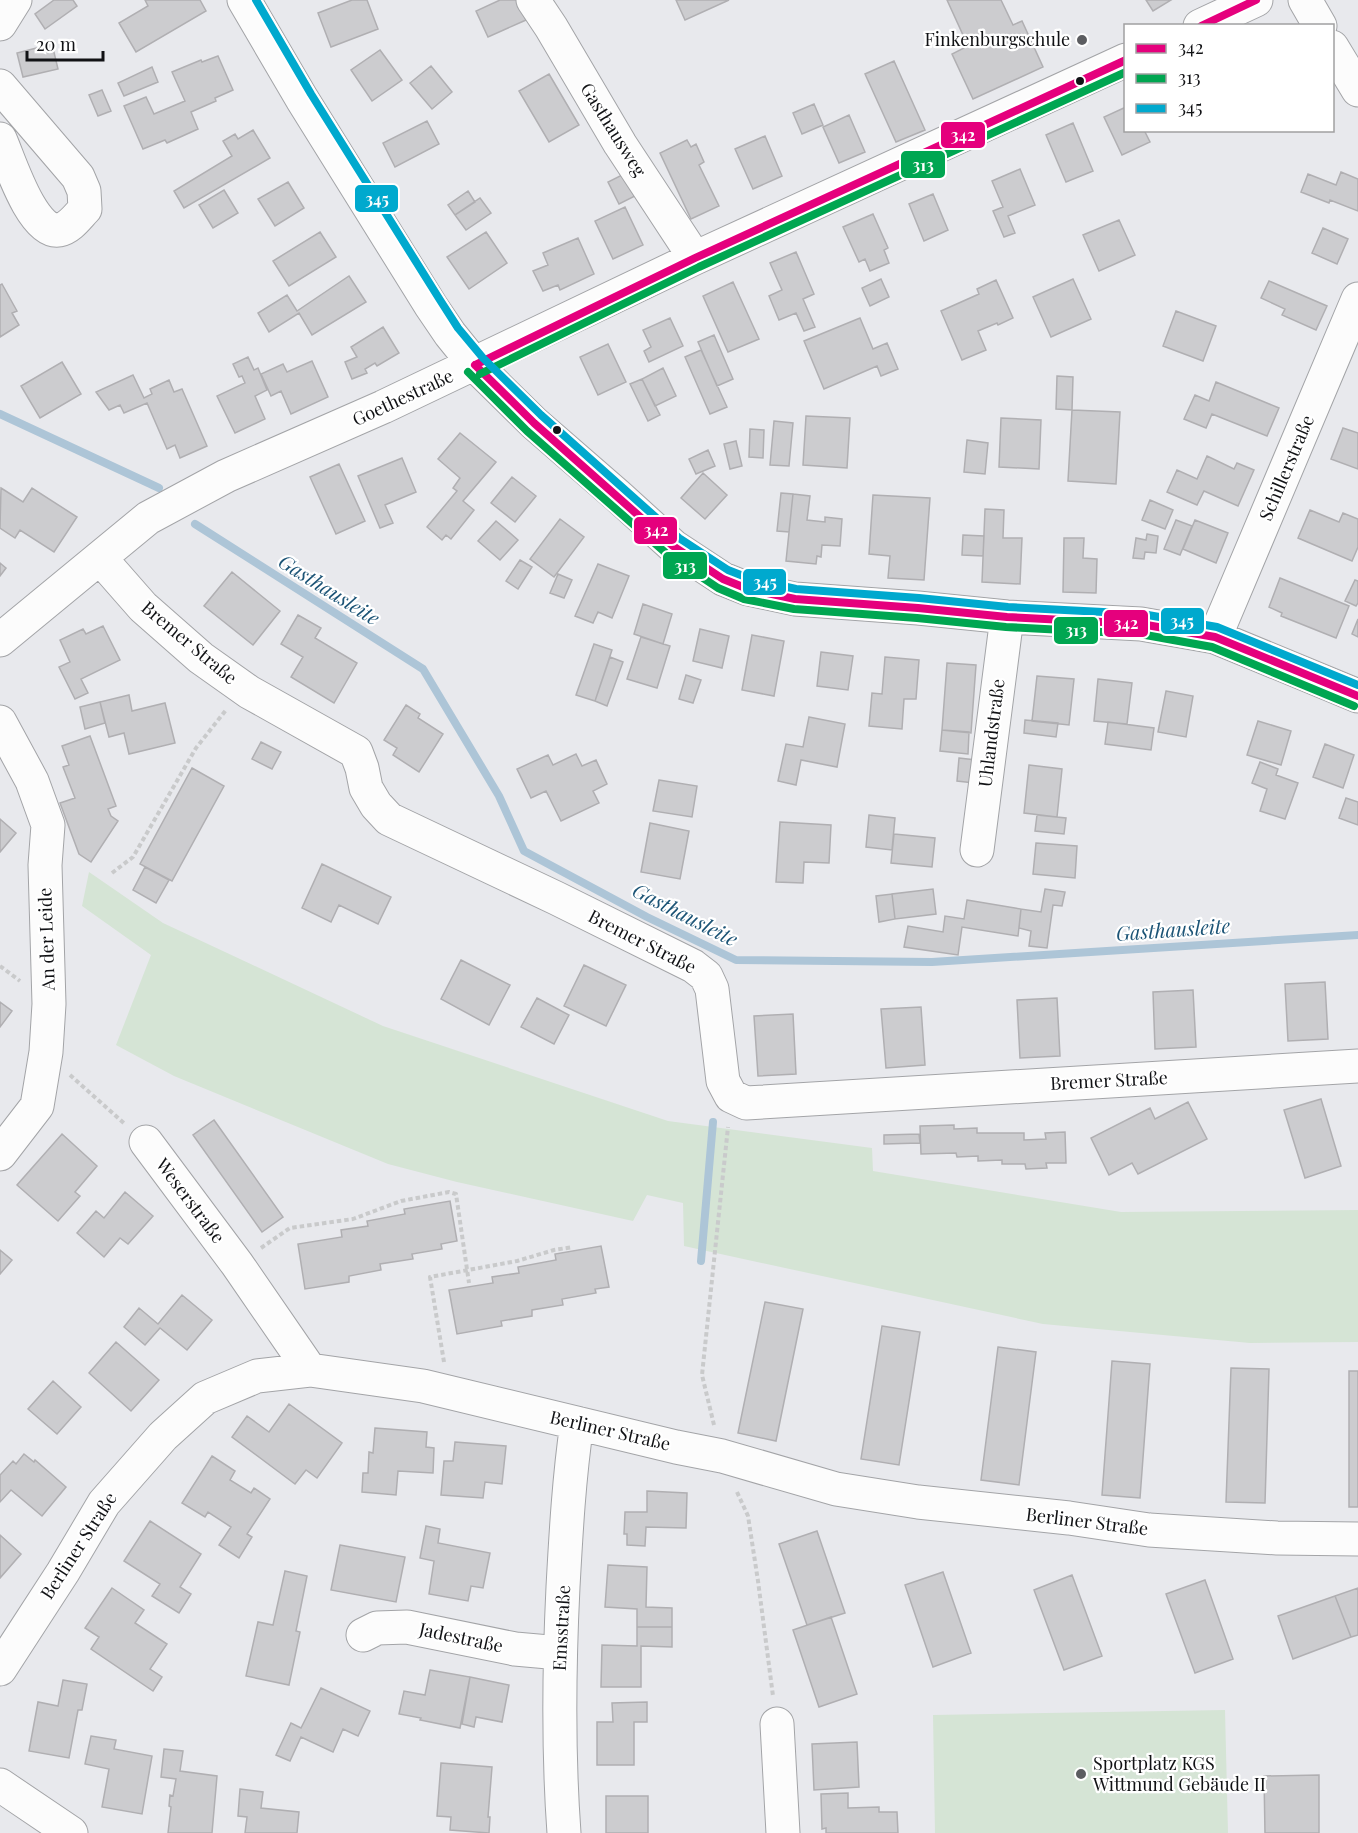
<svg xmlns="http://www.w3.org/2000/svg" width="1358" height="1833" font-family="'Playfair Display',serif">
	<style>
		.green { fill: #d5e4d5 }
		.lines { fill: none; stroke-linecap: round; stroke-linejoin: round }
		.stream { stroke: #adc5d7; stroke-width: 8 }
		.building { fill: #cccccf; stroke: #b0afb2; stroke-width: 1.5 }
		.minor-casing { stroke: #a3a4a7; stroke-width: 35 }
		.path { stroke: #c9cacb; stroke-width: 4; stroke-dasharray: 4.5 3; stroke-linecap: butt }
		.minor { stroke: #fcfcfc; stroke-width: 33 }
		.bus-1-casing { stroke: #fff; stroke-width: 12 }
		.bus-2-casing { stroke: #fff; stroke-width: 12 }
		.bus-3-casing { stroke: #fff; stroke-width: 12 }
		.bus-1 { stroke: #e5007d; stroke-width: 8 }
		.bus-2 { stroke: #00a651; stroke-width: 8 }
		.bus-3 { stroke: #00a9ce; stroke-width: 8 }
		.poi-dot { fill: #5c5d61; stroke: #fff; stroke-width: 2 }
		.bus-dot { fill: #111215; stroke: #fff; stroke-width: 2 }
		.labels { text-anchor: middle; stroke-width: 4.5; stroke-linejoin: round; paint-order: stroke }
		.poi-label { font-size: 18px; fill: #111215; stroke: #fff; text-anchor: end }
		.street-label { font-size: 18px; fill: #111215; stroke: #fff }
		.water-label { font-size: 20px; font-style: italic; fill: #1c5476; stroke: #fff }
		.line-badge { stroke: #fff; stroke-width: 2 }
		.badge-label { font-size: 16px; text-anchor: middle; font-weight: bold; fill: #fff }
	</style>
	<rect width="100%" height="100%" fill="#e8e9ed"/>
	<path class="green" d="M89,872L163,923L383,1026L668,1121L872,1148L873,1171L1121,1212L1358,1210V1342L1250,1343L1043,1324L684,1246L683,1203L647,1195L633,1221L457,1182L388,1164L174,1076L116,1045L151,955L82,906Z
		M1225,1710L1228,1833H935L933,1715Z"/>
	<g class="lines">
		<path class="stream" d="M0,414L159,488
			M195,524L423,669L499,796L524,851L647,917L736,960L932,962L1358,935
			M701,1261L713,1122"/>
	</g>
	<path class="building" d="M54,0H73L77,6L45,29L35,14Z
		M145,0H200L206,11L136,52L119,23L148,6Z
		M352,0H367L378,29L331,47L318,13Z
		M500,0H517L526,20L488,37L476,11Z
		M676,0H729L685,20Z
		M947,0H1001L1013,25L1022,21L1043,67L973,99L952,54L968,46Z
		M1146,0H1171L1153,11Z
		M52,44L58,69L23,77L17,53Z
		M380,50L402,80L372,101L351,70Z
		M218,56L233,90L215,98L216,101L191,112L198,129L167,143L165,140L143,149L124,106L146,97L154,114L185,101L172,72L201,60L202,62Z
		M894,61L925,130L896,142L865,74Z
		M431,66L452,92L432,109L410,83Z
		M152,67L158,82L124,96L118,83Z
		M549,74L579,125L549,142L519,91Z
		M102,90L111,111L98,116L89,95Z
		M814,104L823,125L802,134L793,113Z
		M1126,107V130H1144L1150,142L1122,155L1104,117Z
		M849,115L865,152L839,163L823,127Z
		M427,121L439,144L395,167L383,143Z
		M1073,123L1093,171L1066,182L1046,135Z
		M253,130L270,158L184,208L174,191L232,156L223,141L235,134L238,139Z
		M765,136L782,176L753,189L735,149Z
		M687,140L691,147L696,144L704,162L699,165L719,206L691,219L660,153Z
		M1020,169L1035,205L1008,216L1015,233L1004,237L993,211L1003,207L992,181Z
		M628,172L639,194L619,204L608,182Z
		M1341,172L1358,179V211L1330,200L1329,203L1301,192L1308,174L1336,185Z
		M288,182L304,208L275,226L258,199Z
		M224,190L238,213L213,228L199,205Z
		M468,191L475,202L455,215L448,205Z
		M933,194L948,230L924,241L909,204Z
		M480,198L491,213L466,230L455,215Z
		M625,207L643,245L613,259L595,221Z
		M873,214L888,248L884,250L889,263L870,271L865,259L859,262L843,227Z
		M1119,220L1135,255L1099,271L1083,235Z
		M1323,228L1348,239L1337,264L1312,253Z
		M320,232L336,257L289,286L273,261Z
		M486,232L507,263L469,289L447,257Z
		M578,238L594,274L560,290L558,285L543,291L533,271L548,265L543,253Z
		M796,252L814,294L803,299L815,327L804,331L796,313L779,320L769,296L782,290L770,263Z
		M349,276L366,302L312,335L299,313L269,332L258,313L287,295L297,311Z
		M881,279L889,297L870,306L862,288Z
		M1073,279L1091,319L1051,337L1033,297Z
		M996,280L1013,318L998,325L997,323L978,331L986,350L962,360L941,311L979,294L977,289Z
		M1269,281L1327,306L1316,330L1282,315L1285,309L1261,298Z
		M733,282L759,339L728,352L703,296Z
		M2,284L17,311L12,313L19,325L0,337V285Z
		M1176,311L1216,326L1203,361L1163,346Z
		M670,318L683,346L649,362L644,351L651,347L643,330Z
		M860,318L873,349L887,343L898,369L881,376L877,366L824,389L804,341Z
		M383,327L399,353L377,366L375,363L365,369L367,373L352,379L345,362L357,357L351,347Z
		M714,335L733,379L717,386L698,342Z
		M608,344L626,382L598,395L580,357Z
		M701,350L727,407L710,414L685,357Z
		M248,357L254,370L258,368L267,390L255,396L265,419L235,433L217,396L245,383L242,376L239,377L233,364Z
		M312,361L328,397L291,414L281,391L271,396L261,374L283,364L287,372Z
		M62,362L81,394L40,418L21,386Z
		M663,368L676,396L655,406L642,379Z
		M133,375L144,398L152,394L150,389L169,380L174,392L182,389L207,446L180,458L175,445L167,449L147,403L124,413L120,405L109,410L96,392Z
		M1057,376L1073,377L1072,410L1056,409Z
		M642,379L660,415L648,421L630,384Z
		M1216,382L1279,408L1267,436L1212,414L1206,428L1184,419L1195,395L1209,401Z
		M1072,410L1120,412L1116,484L1068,481Z
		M806,416L850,418L847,468L803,465Z
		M1001,418L1041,420L1039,469L999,467Z
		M774,421L793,423L789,466L770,465Z
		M1343,428L1358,433V469L1331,459Z
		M750,429L764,430L763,458L749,457Z
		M460,433L496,462L463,501L474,510L451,539L446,535L442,540L427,527L457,491L453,488L460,478L438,459Z
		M967,440L988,443L985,474L964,472Z
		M736,441L742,466L730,469L724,444Z
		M708,450L715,466L696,474L689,459Z
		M1207,456L1234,469L1237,463L1254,470L1238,506L1204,491L1197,505L1167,492L1177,470L1197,479Z
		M402,458L416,492L385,505L393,523L380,528L358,476Z
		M339,464L365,521L336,534L310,477Z
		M703,473L727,495L705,519L681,498Z
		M512,477L536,496L515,522L491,503Z
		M1,488L23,502L32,488L77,517L54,552L20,530L15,538L0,528Z
		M781,493L793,494L789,532L777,531Z
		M793,494L810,496L807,520L825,522V517L842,519L840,546L822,545L821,557L817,556L816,564L786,561Z
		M873,495L930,498L924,580L888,578L890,556L869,554Z
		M1150,500L1173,510L1165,529L1142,520Z
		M985,509L1004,510L1003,538H1022L1020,584L982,582Z
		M1310,510L1339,522L1343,513L1358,519V547L1352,561L1298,538Z
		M560,519L584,537L554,577L530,559Z
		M1176,520L1192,526L1180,555L1164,549Z
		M1195,520L1228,533L1216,563L1183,549Z
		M496,521L518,540L500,560L478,541Z
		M1147,534L1158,536L1156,553L1145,552L1144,559L1133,558L1136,538L1146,540Z
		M963,535L984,536L983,556L962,555Z
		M1064,538H1084L1083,558L1097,559L1096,593L1063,592Z
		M520,560L532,567L518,589L506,581Z
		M0,563L6,568L0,576Z
		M598,564L629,576L612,618L598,612L593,623L575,616Z
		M232,572L280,611L253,645L204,606Z
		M558,574L572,580L564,598L550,593Z
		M1280,578L1349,606L1336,638L1281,616L1282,613L1269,607Z
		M1355,580L1358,581V603L1356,606L1345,601Z
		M643,604L672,614L663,644L634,634Z
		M298,615L321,628L315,638L357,663L334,703L291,677L303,657L281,644Z
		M1358,619V637L1352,634Z
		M103,626L120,660L81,679L88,693L75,699L59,667L70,662L60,640L83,629L86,634Z
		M700,629L729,636L722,668L693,661Z
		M752,635L784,641L774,696L742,690Z
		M641,637L670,646L657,688L627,679Z
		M594,644L612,650L595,701L576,695Z
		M821,652L853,656L848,690L817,686Z
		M610,657L623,662L607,706L595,701Z
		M885,657L919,660L916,699H904L902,729L869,726L872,693L882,694Z
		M947,663L976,665L971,733L942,730Z
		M686,675L701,680L693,703L679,699Z
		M1037,676L1074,679L1069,725L1032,721Z
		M1098,679L1132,683L1127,724L1094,721Z
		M1166,691L1193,696L1186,737L1158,732Z
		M129,695L132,711L165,703L175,743L129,754L124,733L109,737L100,702Z
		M100,702L105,723L85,729L80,707Z
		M406,705L420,714L418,718L443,734L419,772L393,755L397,748L384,740Z
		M809,717L845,724L837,767L801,760L796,785L778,781L786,744L803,747Z
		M1025,720L1058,723L1056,737L1024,733Z
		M1258,721L1291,731L1281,765L1247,755Z
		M1108,722L1154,728L1151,750L1105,744Z
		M942,730L969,732L968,754L940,751Z
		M90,736L116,806L108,809L111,816L118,821L91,862L79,854L60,803L75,798L63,767L69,765L62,746Z
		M261,742L281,752L272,769L252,759Z
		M1325,744L1354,755L1343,788L1313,777Z
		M576,754L582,766L596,760L607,784L593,791L599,803L561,821L546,791L531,798L517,769L548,755L553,765Z
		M959,758L976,760L974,783L957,781Z
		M1260,762L1278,769L1276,775L1298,783L1285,819L1260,811L1267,789L1252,783Z
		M1029,765L1062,769L1057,817L1024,813Z
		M192,768L224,786L172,881L140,864Z
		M659,780L697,786L692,817L653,811Z
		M1346,798L1358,802V825L1339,818Z
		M869,815L895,818L892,850L866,847Z
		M1037,815L1066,818L1064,834L1035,831Z
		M0,819L16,833L0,852Z
		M780,822L831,825L829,863L804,862L803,883L776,882Z
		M650,823L689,831L680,879L641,872Z
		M894,834L935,838L932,867L891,863Z
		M1036,843L1077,846L1075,878L1033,874Z
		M322,864L391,897L378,924L339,905L331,922L302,908Z
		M145,867L169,880L156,903L133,890Z
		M933,889L936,914L895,919L892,894Z
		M1045,889L1065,892L1062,906L1053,905L1047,948L1029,946L1031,931L1019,928L1021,909L1041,912Z
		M892,894L895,919L879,922L876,896Z
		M967,900L1021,909L1018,936L962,927L958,955L904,947L908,926L943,932L945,916L964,919Z
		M461,960L510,985L489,1025L441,999Z
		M584,965L626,985L606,1026L564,1006Z
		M1325,982L1328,1039L1288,1041L1285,984Z
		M1193,990L1196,1047L1155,1049L1153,992Z
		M537,998L569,1015L554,1044L521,1027Z
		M1057,998L1060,1056L1020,1058L1017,1000Z
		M0,1002L12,1011L0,1027Z
		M921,1007L925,1065L886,1068L881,1009Z
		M793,1014L796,1074L758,1076L754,1016Z
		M1321,1099L1341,1166L1305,1178L1284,1110Z
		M1188,1102L1207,1139L1138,1174L1132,1163L1109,1175L1091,1138L1150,1108L1155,1119Z
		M214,1120L283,1217L262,1232L193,1135Z
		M954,1125V1129L977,1128V1133H1024V1140L1046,1139L1045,1133L1065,1132L1066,1163H1046L1047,1168L1026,1169L1025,1164H1002V1160L978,1161V1156L957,1157L956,1153L921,1154L920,1126Z
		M62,1134L97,1166L75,1192L80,1196L58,1221L17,1185Z
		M919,1134L920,1143L884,1144V1135Z
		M125,1192L153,1216L128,1244L120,1238L104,1257L77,1233L96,1211L104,1218Z
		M450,1201L457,1241L441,1244L442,1249L412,1254L413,1259L380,1264L381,1270L349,1276V1282L305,1289L298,1244L342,1237L341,1230L368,1226L367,1221L405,1214L404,1209Z
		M601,1246L609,1287L595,1289L596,1293L562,1299L563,1305L532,1310V1316L501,1321L502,1326L457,1334L449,1290L493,1283L492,1277L519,1273L518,1267L556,1260L555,1254Z
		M0,1250L12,1260L0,1274Z
		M182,1295L212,1320L187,1350L160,1328L145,1345L124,1327L139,1308L158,1324Z
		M765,1302L803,1309L776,1441L738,1433Z
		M882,1326L920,1332L899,1465L861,1459Z
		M116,1342L159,1380L131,1411L89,1373Z
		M998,1347L1036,1352L1019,1485L981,1480Z
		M1112,1361L1150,1364L1140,1498L1102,1495Z
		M1231,1368L1269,1369L1265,1503L1226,1502Z
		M1349,1371H1358V1507H1349Z
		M53,1381L81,1407L57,1434L28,1409Z
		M289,1404L342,1443L317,1478L306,1470L295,1484L232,1437L247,1416L269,1432Z
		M375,1428L427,1432L426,1447L434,1448L433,1473L398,1471L396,1495L362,1492L363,1473H368L369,1452L373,1453Z
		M455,1442L506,1446L502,1484L485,1482L483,1498L441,1495L444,1461H453Z
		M24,1454L34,1462L35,1460L66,1487L42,1516L11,1490L0,1502V1475L13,1461L16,1464Z
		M212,1456L235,1471L230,1480L251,1493L254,1488L270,1499L247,1534L252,1537L239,1558L219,1545L231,1527L208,1512L205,1517L182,1503Z
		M647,1491L687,1493L686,1528L646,1527L645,1546L627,1545V1534H624L625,1512H647Z
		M150,1521L201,1554L180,1587L191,1594L179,1613L152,1596L160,1584L124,1561Z
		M426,1526L440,1529L438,1543L490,1553L483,1588L471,1586L468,1601L429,1594L434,1561L420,1558Z
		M817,1531L845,1613L807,1625L779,1544Z
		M0,1535L21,1554L0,1578Z
		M340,1545L405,1557L396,1602L331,1590Z
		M608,1565L647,1567L646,1607L672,1608V1627H637V1609L605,1607Z
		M285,1571L307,1576L296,1631L300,1632L289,1685L246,1676L258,1622L273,1625Z
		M943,1572L971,1653L933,1667L905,1585Z
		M1072,1575L1102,1656L1064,1670L1034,1590Z
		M1205,1580L1233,1659L1195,1673L1166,1594Z
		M112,1588L144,1610L135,1623L167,1644L150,1669L162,1677L153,1691L91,1649L99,1637L85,1628Z
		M1358,1588V1635L1351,1637L1335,1596Z
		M1335,1596L1351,1637L1293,1659L1278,1616Z
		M831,1617L857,1694L819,1707L793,1630Z
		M637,1627H672V1647L641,1646V1687H601L602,1645L637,1646Z
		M430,1670L470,1677L460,1728L420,1720L421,1718L399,1714L404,1691L425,1695Z
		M470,1677L509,1685L502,1722L476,1717L474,1727L462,1724Z
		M63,1680L87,1684L82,1710H78L69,1758L29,1751L38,1702L58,1706Z
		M321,1688L370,1711L358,1736L343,1729L333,1752L301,1737L290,1761L276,1755L291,1723L301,1728Z
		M647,1702V1722H634V1765H597V1722H613L612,1703Z
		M91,1736L116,1740L114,1749L152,1756L142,1814L102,1807L109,1769L85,1764Z
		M857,1742L859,1787L814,1790L812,1744Z
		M164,1749L183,1751L180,1771L217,1776L212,1833H168L171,1807L169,1806L170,1795L173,1796L176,1779L161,1777Z
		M441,1763L492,1767L488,1817H490L489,1833L450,1830L451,1817L437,1816Z
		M1319,1775V1833H1265L1264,1776Z
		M240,1789L263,1792L261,1808L299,1812L297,1833H245L247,1817L238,1816Z
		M848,1793V1808L879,1807V1812H897L898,1833H826V1828L822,1829L821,1794Z
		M606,1796H648V1833H606Z"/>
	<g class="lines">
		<g class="minor-casing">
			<path id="minor" d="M244,0L302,99L431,306L450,334L475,365L534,423L618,496L673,546L723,579L748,589L795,599L918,608L1007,617L1141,624L1215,637L1358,696
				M533,0L551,27L620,144L695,258
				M1305,0L1320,26
				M0,24L15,0
				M1200,26L1256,0
				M1332,47L1358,90
				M0,86L78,177L84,191L85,209C78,216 70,228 59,230C32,234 9,159 0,139
				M100,558L143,607L201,658L249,692L356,752L362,768L366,788L376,805L389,819L556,898L693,966L706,976L712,989L723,1081L731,1096L746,1103L1358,1066
				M1215,637L1358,299
				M0,640L148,518L226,476L383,407L695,258L1126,60
				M0,722L32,781L48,825L45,865L49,1004L46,1052L37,1106L0,1154
				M977,850L1007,617
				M146,1142L237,1264L310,1370
				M363,1635L377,1628L407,1627L515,1649L560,1653
				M0,1669L63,1572L104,1503L163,1436L205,1398L257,1376L310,1370L423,1386L676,1447L722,1456L836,1489L918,1502L1069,1518L1149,1530L1277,1538L1358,1539
				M777,1724L783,1833
				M0,1785L71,1833
				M564,1833C558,1751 559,1669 563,1587C566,1532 569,1478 577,1423"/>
		</g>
		<path class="path" d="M112,873L133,857L196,748L226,710
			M0,966L20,981
			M70,1075L125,1124
			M261,1248L290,1228L353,1219L401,1201L449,1192L456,1194L469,1283
			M444,1362L430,1277L517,1261L554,1250L573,1247
			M714,1425L702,1375L728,1127
			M737,1492L748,1516L758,1581L773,1696"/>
		<use href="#minor" class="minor"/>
		<g class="bus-1-casing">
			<path id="bus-1" d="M1201,26L1256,0
				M475,365L534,423L673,546L723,579L748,589L795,599L918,608L1007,617L1141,624L1215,637L1358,696
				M475,365L695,258L1126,60"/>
		</g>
		<g class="bus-2-casing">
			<path id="bus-2" d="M468,372L527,431L667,554L718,588L744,599L794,609L917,618L1006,627L1140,634L1212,647L1354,706
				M480,374L699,267L1126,72"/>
		</g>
		<g class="bus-3-casing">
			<path id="bus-3" d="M256,0L311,94L440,300L458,328L483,358L541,415L679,538L728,570L751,579L796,589L919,598L1008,607L1142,614L1217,627L1358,685"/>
		</g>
		<use href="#bus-1" class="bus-1"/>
		<use href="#bus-2" class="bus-2"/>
		<use href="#bus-3" class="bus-3"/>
	</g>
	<g class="poi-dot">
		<circle cx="1082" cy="40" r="6"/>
		<circle cx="1081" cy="1774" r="6"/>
	</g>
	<g class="bus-dot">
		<circle cx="1080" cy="81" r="5"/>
		<circle cx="557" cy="430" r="5"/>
	</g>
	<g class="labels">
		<g class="poi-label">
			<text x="1070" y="46">Finkenburgschule</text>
			<text x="1093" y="1770" text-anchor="start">Sportplatz KGS<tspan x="1093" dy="21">Wittmund Gebäude II</tspan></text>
		</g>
		<g class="street-label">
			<text transform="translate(613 130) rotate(58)" y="6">Gasthausweg</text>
			<text transform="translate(403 398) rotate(-25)" y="6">Goethestraße</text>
			<text transform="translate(1287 468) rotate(-67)" y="6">Schillerstraße</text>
			<text transform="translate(189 643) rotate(40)" y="6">Bremer Straße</text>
			<text transform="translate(992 733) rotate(-83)" y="6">Uhlandstraße</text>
			<text transform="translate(47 939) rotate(-92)" y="6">An der Leide</text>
			<text transform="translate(642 942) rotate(27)" y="6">Bremer Straße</text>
			<text transform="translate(1109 1081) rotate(-3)" y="6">Bremer Straße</text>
			<text transform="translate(190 1201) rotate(53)" y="6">Weserstraße</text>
			<text transform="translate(610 1431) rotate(13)" y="6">Berliner Straße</text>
			<text transform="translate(1087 1522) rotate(7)" y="6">Berliner Straße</text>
			<text transform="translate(79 1546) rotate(-57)" y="6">Berliner Straße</text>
			<text transform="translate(562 1628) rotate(-87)" y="6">Emsstraße</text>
			<text transform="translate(461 1638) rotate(12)" y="6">Jadestraße</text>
		</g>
		<g class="water-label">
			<text transform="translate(329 590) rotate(32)" y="7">Gasthausleite</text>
			<text transform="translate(685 915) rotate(27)" y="7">Gasthausleite</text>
			<text transform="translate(1173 930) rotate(-4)" y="7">Gasthausleite</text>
		</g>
	</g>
	<g class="line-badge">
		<rect x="940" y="121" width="46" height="28" rx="6" fill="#e5007d"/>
		<rect x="900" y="150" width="46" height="29" rx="6" fill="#00a651"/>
		<rect x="354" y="184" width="45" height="29" rx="6" fill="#00a9ce"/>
		<rect x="633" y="516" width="45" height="29" rx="6" fill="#e5007d"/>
		<rect x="662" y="551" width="46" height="29" rx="6" fill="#00a651"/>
		<rect x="742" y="568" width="45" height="28" rx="6" fill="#00a9ce"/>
		<rect x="1160" y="607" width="45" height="28" rx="6" fill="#00a9ce"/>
		<rect x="1103" y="609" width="46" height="29" rx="6" fill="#e5007d"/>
		<rect x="1053" y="616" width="46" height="29" rx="6" fill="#00a651"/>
	</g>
	<g class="badge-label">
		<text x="963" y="141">342</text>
		<text x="923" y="171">313</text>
		<text x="377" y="205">345</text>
		<text x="656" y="536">342</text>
		<text x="685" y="572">313</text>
		<text x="765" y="588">345</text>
		<text x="1182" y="627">345</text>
		<text x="1126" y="629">342</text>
		<text x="1076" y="636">313</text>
	</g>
	<rect x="1124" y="24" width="210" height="108" fill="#ffffff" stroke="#a0a0a1" stroke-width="1.5"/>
	<rect x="1136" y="44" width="30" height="9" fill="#e5007d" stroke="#a0a0a1" stroke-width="1.5"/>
	<text x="1178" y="54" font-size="18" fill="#111215">342</text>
	<rect x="1136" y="74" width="30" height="9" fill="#00a651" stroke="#a0a0a1" stroke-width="1.5"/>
	<text x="1178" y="84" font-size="18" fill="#111215">313</text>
	<rect x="1136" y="104" width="30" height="9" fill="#00a9ce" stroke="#a0a0a1" stroke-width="1.5"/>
	<text x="1178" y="114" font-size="18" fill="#111215">345</text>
	<path d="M27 51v9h76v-9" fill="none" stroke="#111215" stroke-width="3"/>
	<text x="36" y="51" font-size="18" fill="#111215" stroke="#ffffff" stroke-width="4.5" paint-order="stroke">20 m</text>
</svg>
